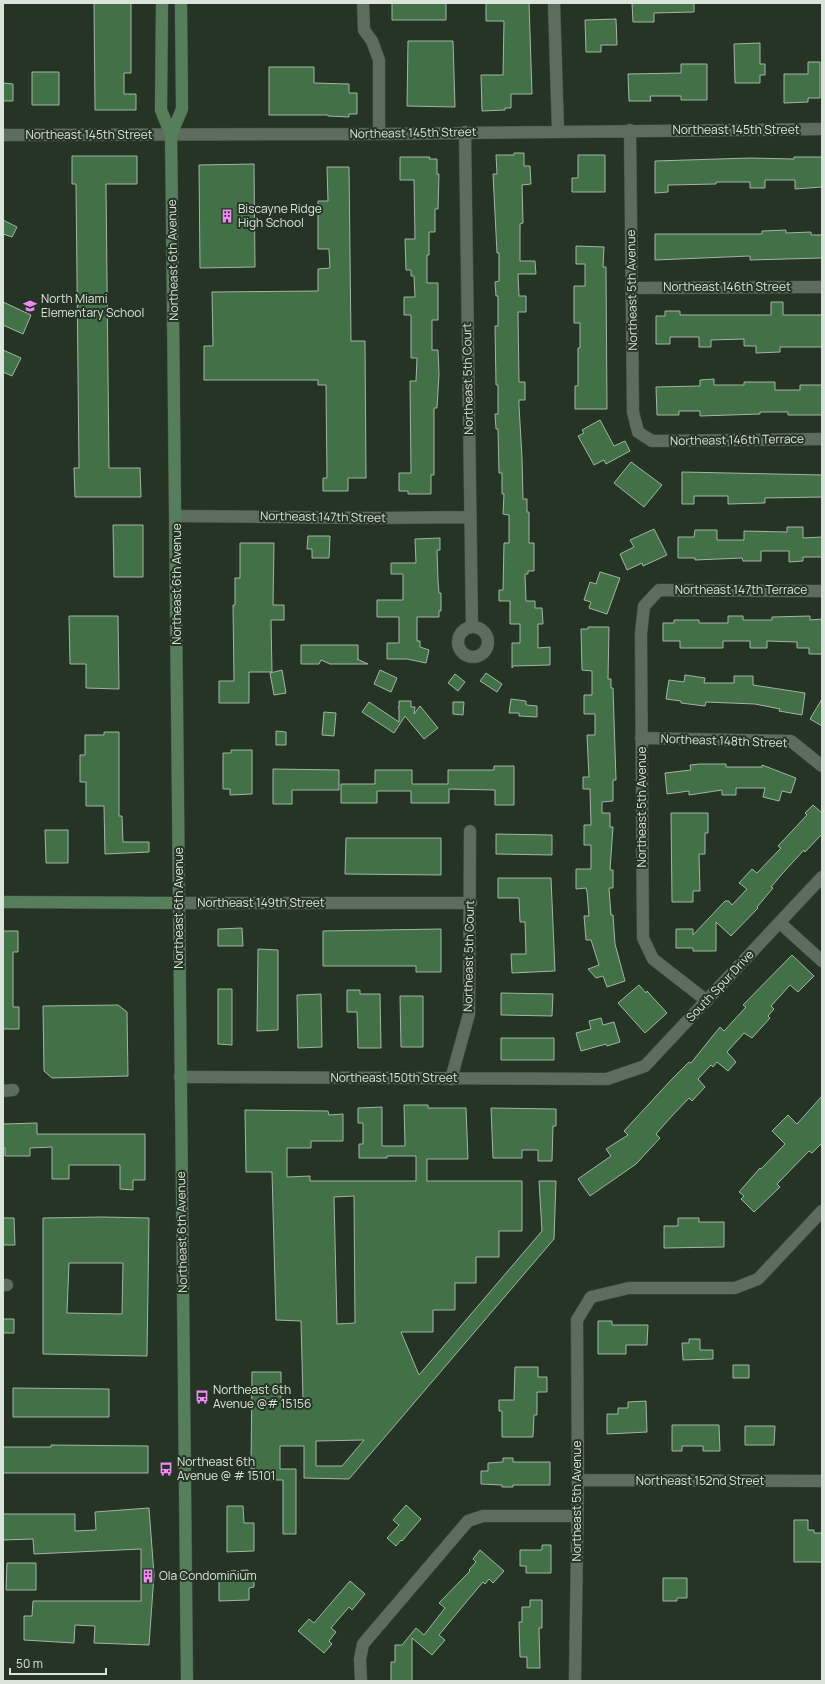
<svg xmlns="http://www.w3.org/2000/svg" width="825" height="1684" font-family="Manrope,sans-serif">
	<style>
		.building { fill: #437147; stroke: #a3b5a4; fill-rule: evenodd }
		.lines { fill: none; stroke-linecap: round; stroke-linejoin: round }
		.street-casing { stroke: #434f44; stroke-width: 13 }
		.secondary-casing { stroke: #434f44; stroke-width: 13 }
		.street { stroke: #5c6c5d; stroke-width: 12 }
		.secondary { stroke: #577e5b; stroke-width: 12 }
		.labels { text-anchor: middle; stroke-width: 4; stroke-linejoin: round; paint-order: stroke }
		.street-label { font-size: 12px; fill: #dbe4db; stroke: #263426 }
		.poi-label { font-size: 12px; fill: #dbe4db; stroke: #263426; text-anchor: start }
	</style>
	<rect width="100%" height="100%" fill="#263426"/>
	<path class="building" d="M94,3H131V73H124V94H136V110H95Z
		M392,3H446V20H392Z
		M486,3H529L532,94H511V108H505V110L482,111L481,75H503L504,21H486Z
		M632,3H694V12L654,13V22H633Z
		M616,19L617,45H601V52H586L585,20Z
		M408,41H453L455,107L407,106Z
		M760,43V64H765V75H760V83H735L734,44Z
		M808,62H820V98H808V102L784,103V74H808Z
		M681,64H707V100H681V96H650L651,101H629L628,74L681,73Z
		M269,67H314V83L349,84V93H357V114H349V117L328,116V115H269Z
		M32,72H59V105H32Z
		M3,83L13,84V101H3Z
		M514,153H524V166H530L531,184L522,185L523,223L520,224V261H535L536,274H518L519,296H526V312H518L519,382H525V400H519V406L522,458L523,499H527V512H529V543H534V571H528V574H525L526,601H535V608H542L543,624H538V648L550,647V665L513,666L512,668V643H520V624H510V601H499V590H503L504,543H509V515L503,514L504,494H502V473H499L498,429H496L495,414H498V385H496L495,326H498V296H496L495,282L499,281V253H497L493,174H497L496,155H514Z
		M578,155H605V192H572V178H578Z
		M72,156H137V184H106L109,468H140L141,497H75L74,468H79L76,184H72Z
		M400,157H430L429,159H437V174H439L438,209H435V232H429V255H427V283H438V320H432V350H438L439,374L437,408H434V475H431V494H408V491H399V473H411L410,381H416L417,358H411V315H404V297H415L414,276H411V270H406L405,239H415L414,180H400Z
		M794,157H822V187L795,189V180H765V188H750V182H716V184L668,185V192L655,193V161L750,158L794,159Z
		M254,164L255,267L200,268L199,165Z
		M327,167H349L351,341H365L366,478H348V491H323V478H327L326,385H318V380H204V346H213L212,292L318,291V269L330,268L329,249H318V201H328Z
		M3,220L17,227L12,237L3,234Z
		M786,230V233L811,232V235H822V258L750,260V256L655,260V234H762V231Z
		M576,246L604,247L603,267H606L607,409H575V386H578V348H580V323H574V286H585V264H576Z
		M3,302L31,315L23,334L3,325Z
		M771,302H783V315H822V347H780V352L756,353V346H744V339L711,340V347H699V337H670V344H656V316H665V311H680V315H771Z
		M3,350L21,358L12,376L3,372Z
		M714,379V385H744V382H775V390H800V385H822V415H788V412H760V414L700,416V411H679V415H657L656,387L700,386V380Z
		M600,420L614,446L625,441L630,451L606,464L604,460L594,465L578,436L584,433L582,430Z
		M631,462L662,485L644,507L614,483Z
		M682,472L822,475V497L765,498V503L728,504V496H694V504H682Z
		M113,525H143V577H114Z
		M787,527H803V538L822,537V557H803V561L789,562V551H761V561H743L742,558L695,560V558H678V537H694L695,530H717V540H744V531L787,532Z
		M654,529L667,555L643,566L642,563L627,570L620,554L634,547L630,540Z
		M308,536H330L329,558H312V549H307Z
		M440,538V550H437L438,581L439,593H441V611H439V617H417V641H420V647L429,650L426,663L407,659H387V643H399V617H377V600H403V574H391V563H416L415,539Z
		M240,543H274L273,605H284V620H271L272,672H249V703H219V681H234L233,605H235V578H240Z
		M600,572L620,578L607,614L589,608L591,602L584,600L590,582L596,584Z
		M69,616H118L119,689L86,688V664H70Z
		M728,616H743V620H772V617L810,616V620L822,619V654H809V648H797V642L767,641V648H750V641H723V648H680V641H663V623H674V620H699V623H728Z
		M588,627H609L608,679H611V688H613L616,780H613V801L602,802V813H610V827H613L610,870H613V888H609L611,915H613L615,944L625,981L607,987L603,976L596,978L588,969L599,965L591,940H586L584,916H589L587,891L586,888L576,889V869H591V845H584V825H591L590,789H583V777H589L587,735H595V714H584V695H592V671L582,670L581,629H588Z
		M301,645H358V659H357L368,664H330L321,660L319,664H301Z
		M282,670L286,693L274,695L270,673Z
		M380,670L397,678L391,692L374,684Z
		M486,673L502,684L497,692L480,681Z
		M455,674L465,682L458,691L448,683Z
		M685,675L705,678L704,683H734V676H753V685L805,693L802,715L779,711L780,709L755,704L706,702L705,706L681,703V701L666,699L669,680L684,682Z
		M511,699L526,701V705L537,706V717L519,716V713H509Z
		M822,699V726L810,719Z
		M399,701H411V707H415L414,714L420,706L438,728L424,739L405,716L394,733L362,712L369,702L399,722V709L398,707H399Z
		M453,702H464L463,715L453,714Z
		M324,712L336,713L334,736L322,735Z
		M276,731L286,732V745H276Z
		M104,732H119V816H122L123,842H149V852L105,854L104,806H86V782H80V755H85V735H104Z
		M231,750H252V794L230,795V789H223V753H231Z
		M700,764H726V767H762V765L796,778L791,793L782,791L779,801L763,797L765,788H736V795H722V790L689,795V791L667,794L665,773L691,770L690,765Z
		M494,766H514V805H495V790L449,789V803H411V791H377V803H341V784H375V770H412V784H448V770H494Z
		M273,769L339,770V790H292V804H273Z
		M813,805L822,813V834L805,852L804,850L782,874L771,887L773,888L757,907L758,908L731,936L716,922V951H693V948H676V929H693V935L725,901H729L732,905L747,889L739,883L752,869L757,873L781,848L778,846L807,815L805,813Z
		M671,813H708V833H705V854H699L700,891H693V902H672Z
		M45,830H68V863H46Z
		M496,834L552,835V855L496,854Z
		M346,838H441V875L345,874Z
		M498,878H551L555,971L512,973L511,954H526L525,922H520L519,898H498Z
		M242,928L243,946H218V929Z
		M441,929V972H416V966H323V931Z
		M3,931H18V952H13V1007H19V1029H3Z
		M258,949L278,950V1030L257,1031Z
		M792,955L814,976L798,992L790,985L771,1006L774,1009L768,1016L770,1018L752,1038L744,1033L727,1052L736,1062L728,1071L717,1062L713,1067L711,1065L698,1079L705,1087L692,1101L689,1098L671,1117L656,1134L660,1138L636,1164L590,1196L578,1179L611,1156L606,1149L628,1135L624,1131L672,1079L689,1062L691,1063L720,1027L724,1031L746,1007L743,1005Z
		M639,985L646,993L647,991L667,1013L645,1033L618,1003Z
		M218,989H232V1045L218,1044Z
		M347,990H360V994H380L381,1048H358L357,1012H347Z
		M501,993L553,994L552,1016L501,1015Z
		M321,994L322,1047L298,1048L297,995Z
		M400,996H423V1047H401Z
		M118,1005L127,1012L128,1076L52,1078L44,1071L43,1006Z
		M601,1018L603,1025L614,1022L620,1042L607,1046L606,1044L581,1051L576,1033L591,1029L589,1021Z
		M501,1038H554V1060H501Z
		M822,1096V1143L812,1153L809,1151L777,1184L780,1187L754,1212L741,1199L744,1196L739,1192L760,1168L761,1169L785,1144L772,1131L788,1115L797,1124Z
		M404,1105H428V1108H466L468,1159H427V1181H522V1231H499V1257H476V1283H455V1310H433V1332H401L419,1375L542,1231L539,1181H556L554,1239L349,1479L304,1478V1446H280V1469H296V1534H283V1480H255V1469H251L252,1372H281V1399H303L301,1321L276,1320L272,1172H246L245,1110L328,1111L329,1115L343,1114V1141H311V1148H287V1177L310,1176V1181H416V1156H387V1158H359V1144H363V1123H358V1108L382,1107V1146H405ZM354,1196L355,1323L337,1324L334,1197ZM364,1440L342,1466H316V1441Z
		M491,1108L556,1109V1126H553L552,1161H538V1150H522V1158H493Z
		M37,1123V1134H145V1180H133V1190L120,1189V1165H69V1179H52V1147L30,1148V1156H5V1148H3V1124Z
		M103,1217L149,1218L147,1356L43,1354V1218ZM69,1263H123L122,1314L67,1313Z
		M3,1218H14L15,1245H3Z
		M678,1218H699V1222H724V1247L664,1248V1226H678Z
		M3,1319H14V1333H3Z
		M598,1321H612V1325H648L647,1345H626V1354H598Z
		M689,1339H700V1350H713V1359L683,1360L682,1343H689Z
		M733,1365H749V1378H733Z
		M515,1367H538V1377H547V1392H537V1415H534L533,1437H502V1411H499V1400H514Z
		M13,1388L109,1389V1417H13Z
		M646,1401L647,1432L607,1434V1414H618V1408H628V1402Z
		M672,1425H719L720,1451H703V1446H682V1451H672Z
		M745,1426H775L774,1445H745Z
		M51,1445L148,1446V1473H3V1447H51Z
		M503,1458H513V1462H550V1485H513V1487H502V1485L481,1484V1471H488V1463L503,1462Z
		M406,1505L421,1519L402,1541L401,1540L396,1546L387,1538L399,1525L393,1520Z
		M227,1506H243L244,1523H254V1551L227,1552Z
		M149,1508L154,1575L149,1645L94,1643L95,1626L75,1625L74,1643L24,1640V1616H32L33,1601H141V1549L34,1554L33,1539L3,1540V1514H75V1531L96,1530L95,1512Z
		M794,1520H808V1530H814V1533H822V1562H794Z
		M542,1545H551V1573H526V1566H520V1550H542Z
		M480,1550L504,1571L493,1583L489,1579L485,1584L483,1582L467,1601L439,1635L445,1640L432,1655L412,1638V1681H391V1662H395V1645H402L416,1628L424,1635L445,1608L439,1603L470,1571L469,1570L476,1562L473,1559Z
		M7,1563H36V1590H6Z
		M248,1570V1573H254V1587L249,1588V1600L219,1601V1579L229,1578V1571Z
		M663,1578H687V1598H677V1601H663Z
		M350,1581L365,1594L352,1610L349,1607L331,1628L336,1632L329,1641L332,1644L324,1653L298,1631L309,1619L314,1623Z
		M530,1600H542V1628H539L540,1668H527V1657H520L519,1622H522V1607H530Z"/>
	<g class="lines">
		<g class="street-casing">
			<path id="street" d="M363,3L364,30L372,41L379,60V134
				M554,3L558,131
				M630,130L633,412L638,432L652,441L822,439
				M465,132L472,627
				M3,135L379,134L822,129
				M631,288L822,287
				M176,516L374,518L469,517
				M458 642a15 15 0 1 1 30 0a15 15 0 1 1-30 0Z
				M641,738L791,741L822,766
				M179,903H471
				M780,923L822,961
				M707,1001L653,959L643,938L641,634L644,606L659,590L822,591
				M180,1077L607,1079L645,1066L822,877
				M451,1079L469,1014L470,831
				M3,1091L13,1090
				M3,1285H7
				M578,1480L822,1481
				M361,1681L360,1659L363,1644L468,1521L483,1516H577
				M575,1681L578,1480L577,1320L591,1297L629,1288H735L758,1279L822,1211"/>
		</g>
		<g class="secondary-casing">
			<path id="secondary" d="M162,3L161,110L171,135L172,215L187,1681
				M171,135L182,109L181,3
				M3,902L179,903"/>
		</g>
		<use href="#street" class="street"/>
		<use href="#secondary" class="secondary"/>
	</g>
	<defs>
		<g id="building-bare" transform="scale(1.08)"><path d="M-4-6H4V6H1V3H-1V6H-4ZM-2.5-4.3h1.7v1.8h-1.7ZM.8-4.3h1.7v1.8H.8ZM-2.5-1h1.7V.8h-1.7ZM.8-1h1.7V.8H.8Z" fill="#f18af4" stroke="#263426" stroke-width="2.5" paint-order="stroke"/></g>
		<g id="school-bare" transform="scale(1.08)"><path d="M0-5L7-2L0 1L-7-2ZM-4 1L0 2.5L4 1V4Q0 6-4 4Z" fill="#f18af4" stroke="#263426" stroke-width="2.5" paint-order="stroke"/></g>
		<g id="bus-bare" transform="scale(1.08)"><path d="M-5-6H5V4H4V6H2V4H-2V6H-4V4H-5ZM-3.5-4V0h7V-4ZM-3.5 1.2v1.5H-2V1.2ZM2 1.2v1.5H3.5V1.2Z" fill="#f18af4" stroke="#263426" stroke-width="2.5" paint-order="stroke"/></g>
	</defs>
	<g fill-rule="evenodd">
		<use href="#building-bare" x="227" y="216"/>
		<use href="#school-bare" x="30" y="306"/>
		<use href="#bus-bare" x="202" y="1397"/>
		<use href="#bus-bare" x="166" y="1469"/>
		<use href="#building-bare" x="148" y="1576"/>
	</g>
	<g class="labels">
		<g class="street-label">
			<text x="736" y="134">Northeast 145th Street</text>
			<text transform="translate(413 133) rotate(-1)" y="4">Northeast 145th Street</text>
			<text x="89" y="139">Northeast 145th Street</text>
			<text transform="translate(173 260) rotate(-91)" y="4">Northeast 6th Avenue</text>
			<text x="727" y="291">Northeast 146th Street</text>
			<text transform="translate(632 290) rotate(-91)" y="4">Northeast 5th Avenue</text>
			<text transform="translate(468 379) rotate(-91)" y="4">Northeast 5th Court</text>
			<text transform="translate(737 440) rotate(-1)" y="4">Northeast 146th Terrace</text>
			<text transform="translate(323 517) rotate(1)" y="4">Northeast 147th Street</text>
			<text transform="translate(177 584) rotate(-90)" y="4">Northeast 6th Avenue</text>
			<text x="741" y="594">Northeast 147th Terrace</text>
			<text transform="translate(724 741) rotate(2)" y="4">Northeast 148th Street</text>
			<text transform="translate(642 807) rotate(-90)" y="4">Northeast 5th Avenue</text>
			<text x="261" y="907">Northeast 149th Street</text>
			<text transform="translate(179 908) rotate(-90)" y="4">Northeast 6th Avenue</text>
			<text transform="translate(469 956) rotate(-89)" y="4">Northeast 5th Court</text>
			<text transform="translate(720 986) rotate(-47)" y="4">South Spur Drive</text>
			<text x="394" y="1082">Northeast 150th Street</text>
			<text transform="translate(182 1232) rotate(-91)" y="4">Northeast 6th Avenue</text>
			<text x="700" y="1485">Northeast 152nd Street</text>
			<text transform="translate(577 1501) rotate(-90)" y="4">Northeast 5th Avenue</text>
		</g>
		<g class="poi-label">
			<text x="238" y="213">Biscayne Ridge<tspan x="238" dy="14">High School</tspan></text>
			<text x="41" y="303">North Miami<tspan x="41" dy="14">Elementary School</tspan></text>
			<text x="213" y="1394">Northeast 6th<tspan x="213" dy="14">Avenue @# 15156</tspan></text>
			<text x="177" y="1466">Northeast 6th<tspan x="177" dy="14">Avenue @ # 15101</tspan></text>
			<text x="159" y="1580">Ola Condominium</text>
		</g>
	</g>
	<rect width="825" height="1684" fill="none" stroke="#dbe4db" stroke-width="8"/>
	<path d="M10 1668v6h96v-6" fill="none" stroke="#dbe4db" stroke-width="2"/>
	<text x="16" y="1668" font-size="12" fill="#dbe4db" stroke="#263426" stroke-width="3" paint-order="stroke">50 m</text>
</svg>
